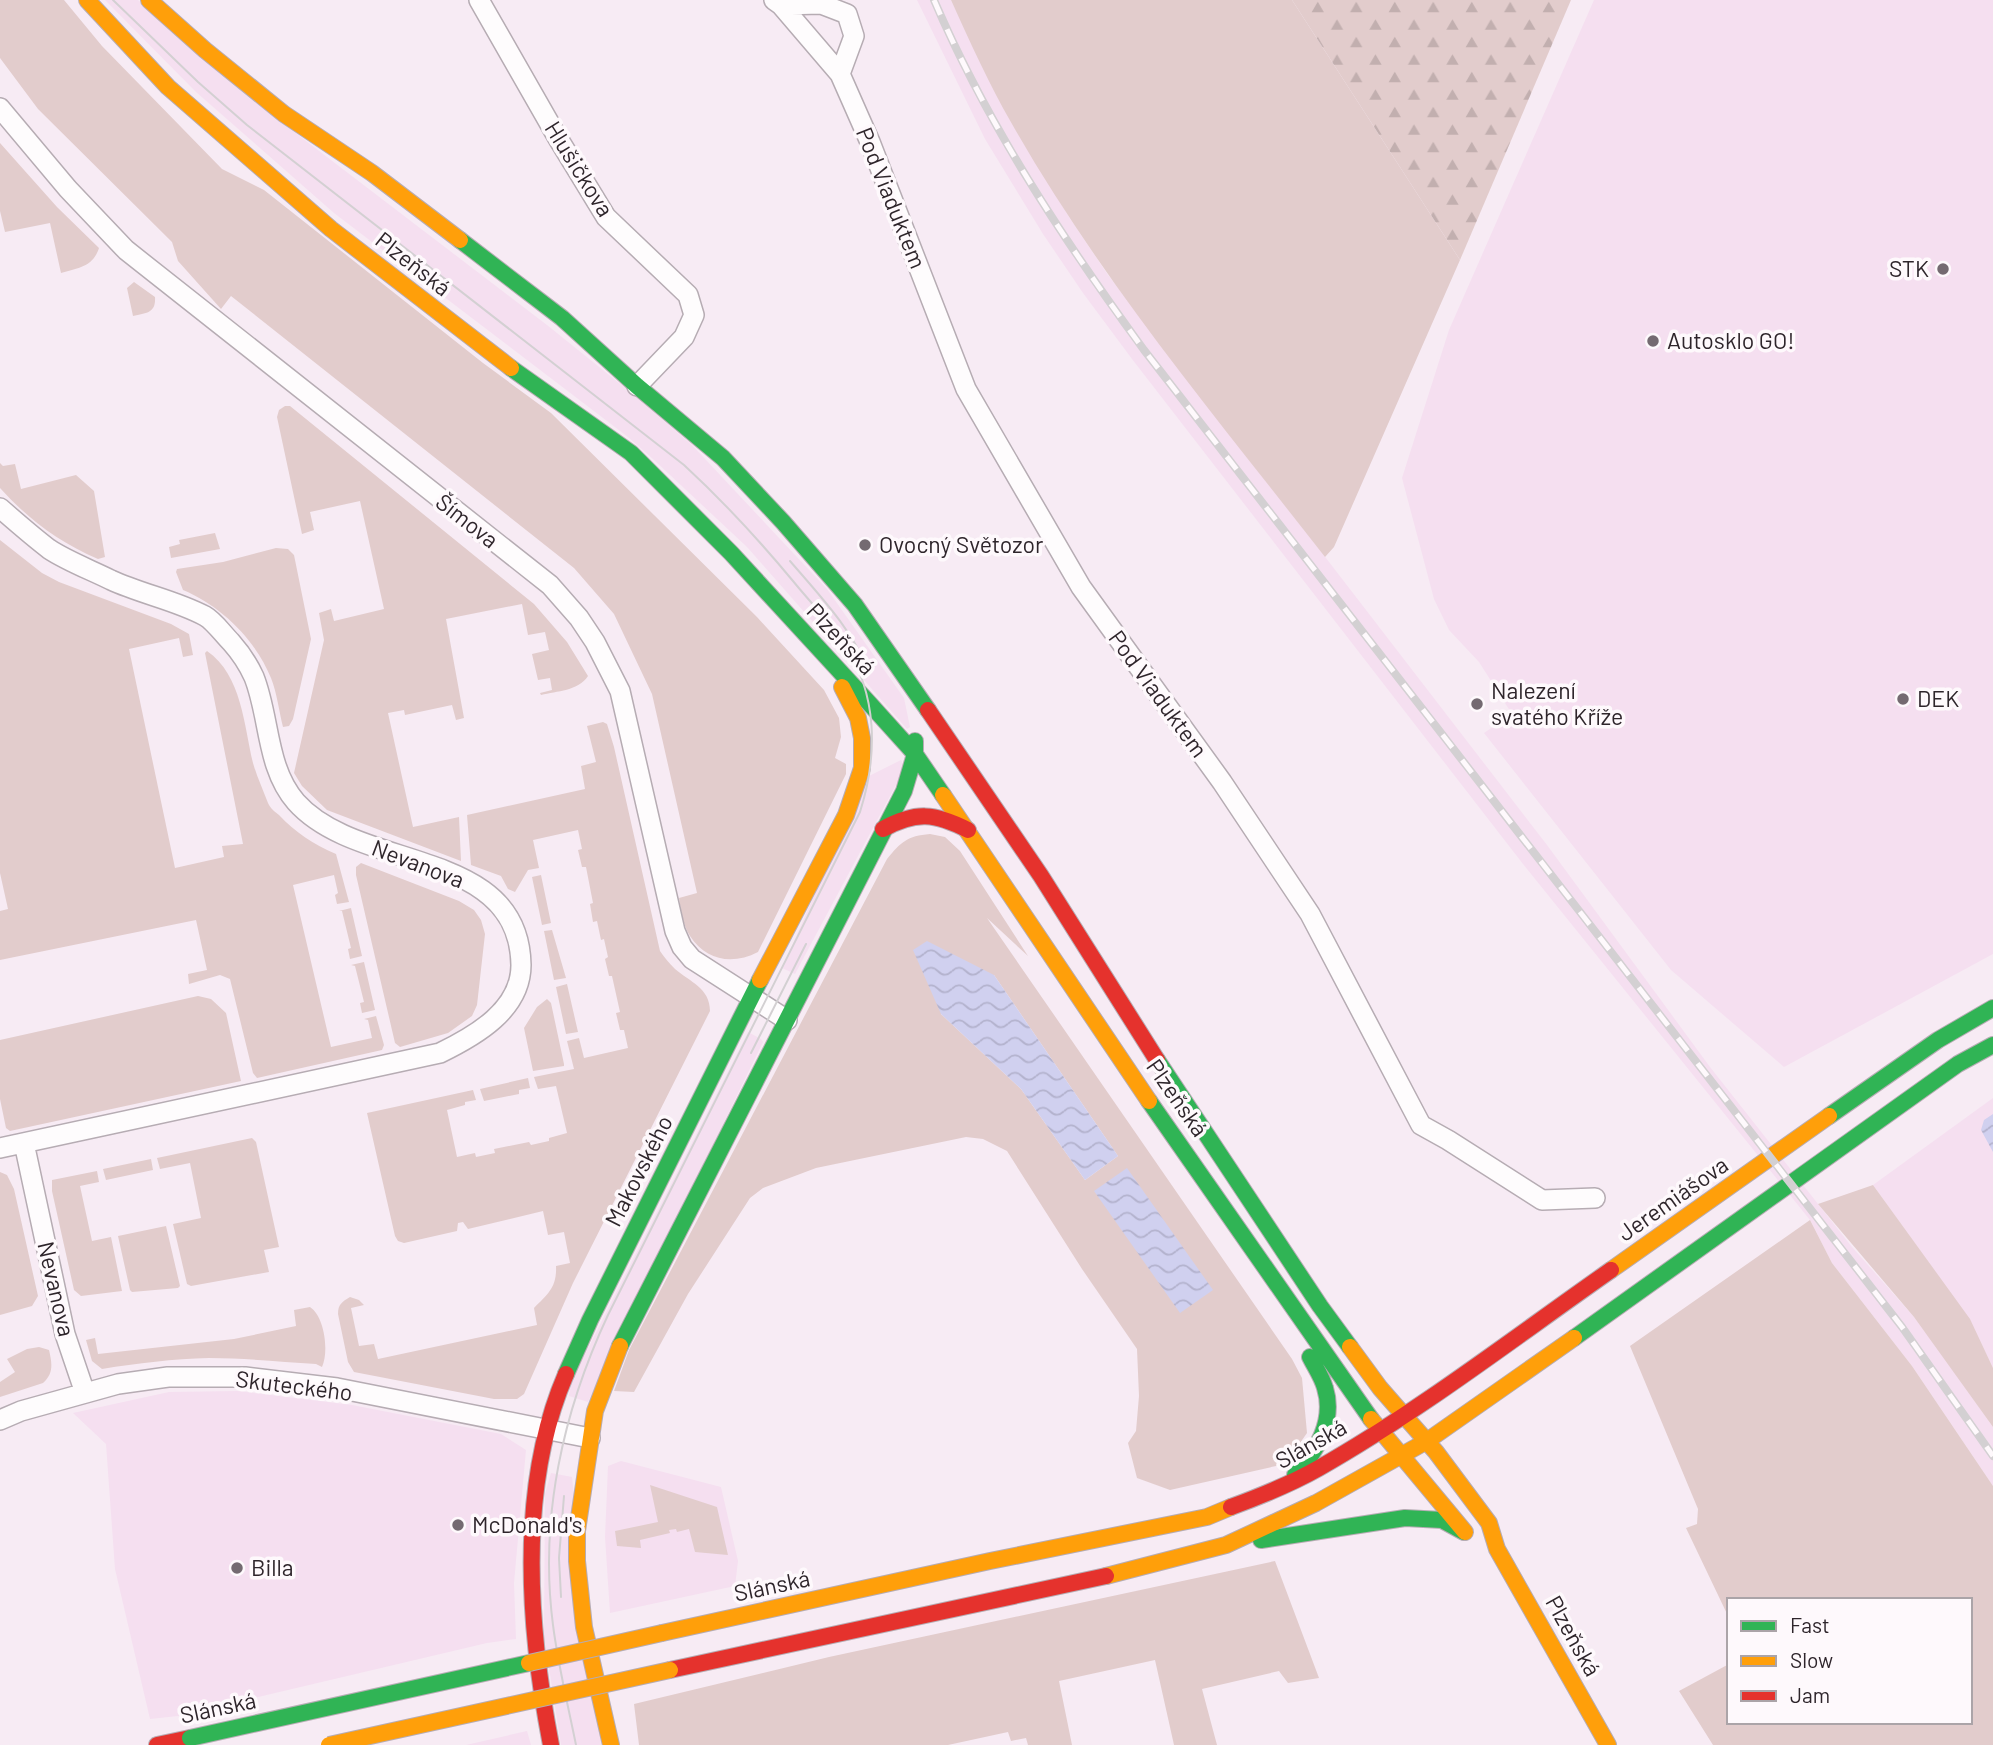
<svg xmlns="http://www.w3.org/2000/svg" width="1993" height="1745" font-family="Barlow,sans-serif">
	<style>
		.built { fill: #f5dff0 }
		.green { fill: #e2cccc; fill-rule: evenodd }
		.forest { fill: url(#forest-firs) }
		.water { fill: url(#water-waves) }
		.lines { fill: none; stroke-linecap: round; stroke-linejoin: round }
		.street-casing { stroke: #b6acb3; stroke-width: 22 }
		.fast-casing { stroke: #b6acb3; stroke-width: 18 }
		.slow-casing { stroke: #b6acb3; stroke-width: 18 }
		.jam-casing { stroke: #b6acb3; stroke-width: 18 }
		.street { stroke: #fefcfd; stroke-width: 19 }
		.fast { stroke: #30b455; stroke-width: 16 }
		.slow { stroke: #ff9f0a; stroke-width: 16 }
		.jam { stroke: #e5322d; stroke-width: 16 }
		.tram { stroke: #d3d0d2; stroke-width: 2 }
		.rail-casing { stroke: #d3d0d2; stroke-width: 8 }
		.rail { stroke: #fef9fc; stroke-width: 5; stroke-dasharray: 16; stroke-linecap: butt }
		.fast-bridge-casing { stroke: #b6acb3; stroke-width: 18; stroke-linecap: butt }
		.slow-bridge-casing { stroke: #b6acb3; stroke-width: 18; stroke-linecap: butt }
		.fast-bridge { stroke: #30b455; stroke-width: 16 }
		.slow-bridge { stroke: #ff9f0a; stroke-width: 16 }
		.poi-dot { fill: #746a71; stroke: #fef9fc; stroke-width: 2.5 }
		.labels { text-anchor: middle; stroke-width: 7; stroke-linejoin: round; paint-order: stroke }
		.street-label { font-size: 23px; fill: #2e252b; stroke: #fef9fc }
		.poi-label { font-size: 23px; fill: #2e252b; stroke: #fef9fc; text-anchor: start }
	</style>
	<defs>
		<pattern id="forest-firs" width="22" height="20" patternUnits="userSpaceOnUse" patternTransform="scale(1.75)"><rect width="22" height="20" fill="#e2cccc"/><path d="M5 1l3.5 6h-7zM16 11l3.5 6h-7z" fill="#c2afaf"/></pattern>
		<pattern id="water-waves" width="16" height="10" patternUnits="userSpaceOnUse" patternTransform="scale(1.75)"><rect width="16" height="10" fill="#d0d0ef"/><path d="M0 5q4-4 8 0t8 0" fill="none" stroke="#b3b2cd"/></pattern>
	</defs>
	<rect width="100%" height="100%" fill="#f7ebf4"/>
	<path class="built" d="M105,0H138L247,96L547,325L629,391L692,445L827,589L904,698L910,727L907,729L747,547L654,460L628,437L334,213L196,92Z
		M917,0H951L1012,123L1069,217L1108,275L1547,845L1710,1067L1852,1247L1914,1317L1937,1348L1993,1427V1486L1912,1366L1832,1263L1810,1220L1523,864L1132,359L1083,293L1043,234L985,139Z
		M1594,0H1993V954L1784,1067L1671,970L1484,733L1512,714L1479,662L1449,630L1434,599L1402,478L1449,330Z
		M901,760L905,768L795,974L782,968L867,777Z
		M748,1032L761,1039L763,1042L588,1402L569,1396L571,1382Z
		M1993,1098V1368L1969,1319L1873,1185Z
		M237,1391L352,1405L501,1434L526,1450L514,1583L516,1639L487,1643L178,1716L150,1719L115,1569L106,1444L73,1413L169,1392Z
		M621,1461L721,1487L738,1561L735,1586L610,1613L605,1537L608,1466Z
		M551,1473L572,1477L601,1745H561L544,1636L545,1494Z
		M527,1731L531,1745H466Z"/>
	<path class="green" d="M0,0H64L102,46L222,169L264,190L483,363L551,413L757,617L824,690L839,718L841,737L835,758L846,764V774L758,952C733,965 706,961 690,936C683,925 681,911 679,898L697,893L652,694L614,614L574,568L231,296L221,309L178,261L172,242L38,109L0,58Z
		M951,0H1292L1460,260L1334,547L1325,557C1215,416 1100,279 1012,124C989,84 970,42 951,0Z
		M0,143L57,207L99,248C93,267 78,268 61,273L50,223L5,232L0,211Z
		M134,282L155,297C156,313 147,313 133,316L127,288Z
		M285,406H290L534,604L567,642L588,676C578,691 557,691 541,695L540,693L552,690L550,678L538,680L532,654L549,650L545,632L528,635L522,604L446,619L464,718L456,720L452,705L405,715L404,710L388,713L413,827L459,817L461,861L327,810L302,786L294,773L324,640L319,613L331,609L334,621L384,609L360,501L310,512L314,530L302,534L277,417L279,410Z
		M0,463L3,466L15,464L21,489L76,475L94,491L105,557L98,559C59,542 29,520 0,488Z
		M215,533L220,549L171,558L169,547L180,544L179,540Z
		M0,540L42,573L59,582L171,624L189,634L193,655L183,657L179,638L129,649L175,868L224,857L222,846L243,844L205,653L207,651C242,675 244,726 253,763C257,777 263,790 268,803C270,808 275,812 279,815C296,833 313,844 336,854L349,902L337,904L335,895L338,893L334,875L293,885L331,1047L372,1038L368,1020L364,1019L376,1016L384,1045L382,1050L257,1078L253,1073L230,979L220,975L189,984L188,974L207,970L196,920L0,960V911L8,909L0,873Z
		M276,548L288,549L294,555L311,639L293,719L289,726L283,727C279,711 277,693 271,678C255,639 221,606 183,590L176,572L177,569L223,562Z
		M603,722L607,724L614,747L660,951C664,957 669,963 675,969C690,982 710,988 710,1011L573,1283L524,1394L517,1399H494L354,1372L348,1362L338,1314C338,1304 342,1302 350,1297L359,1300L364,1305L351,1308L359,1346L374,1344L378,1359L537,1325L534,1308C548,1294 557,1287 556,1266L570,1263L564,1232L548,1235L543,1211L468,1229L463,1222L458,1223L457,1231L404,1243L398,1241L395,1236L367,1113L473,1090L476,1100L465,1102V1105L447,1110L457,1157L475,1153L476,1157L495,1153L494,1149L529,1142L531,1145L549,1141V1138L567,1133L556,1086L538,1089L534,1077L574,1069L567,1041L579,1038L584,1058L628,1048L624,1030H620L616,1013L620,1012L612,976H609L605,959L608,957L604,939L601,940L597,921L593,922L590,904L593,903L586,867H582L578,850L582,849L578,830L533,840L539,868L528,870L515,892L508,889L501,876L471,865L467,815L585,789L581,766L596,762L587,726Z
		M930,834L945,837L960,851L1028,956L987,918L1292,1359L1302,1378L1307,1433L1293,1453L1276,1466L1170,1490L1137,1478L1128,1443L1136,1431L1139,1396L1137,1349L1082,1269L1007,1151L983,1139L966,1137L816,1168L763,1188L750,1198L688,1294L634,1392L614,1391L629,1350L887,859C901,842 907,836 930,834ZM994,975L1118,1156L1085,1180L1021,1089L941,1014Z
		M361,863L459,901L474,910L481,920L485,934L477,1005L472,1016L448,1033L400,1047L395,1043L356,875V867Z
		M541,875L551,923L542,925L532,877Z
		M351,908L362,956L350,959L348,949L351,948L342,911H339Z
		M552,930L566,978L554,980L544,931Z
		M364,962L375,1010L362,1013L360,1003L364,1002L355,966L351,965Z
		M567,984L578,1032L566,1034L556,987Z
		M198,996L211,999L226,1013L241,1081L10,1131L6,1128L0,1099V1040Z
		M547,999L551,1003L564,1064V1066L533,1071L524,1028L537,1007Z
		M528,1078L530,1088L519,1090V1094L484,1101L480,1089Z
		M252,1138L256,1142L279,1247L264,1250L269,1272L191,1286L187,1284L173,1224L201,1218L190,1163L160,1169L157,1158Z
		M151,1159L153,1170L106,1180L103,1169Z
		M97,1171L99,1182L80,1186L92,1241L111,1237L122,1291L81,1296L74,1290L52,1191V1180Z
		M0,1172L7,1175L14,1189L38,1296L32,1306L0,1315Z
		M1873,1185L1970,1319L1993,1368V1427L1914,1317L1818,1204Z
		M1810,1220L1832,1263L1912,1366L1993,1486V1745H1713L1679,1691L1729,1664V1722H1970V1600H1729V1618L1686,1528L1697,1524L1698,1509L1630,1346Z
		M166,1226L180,1286L178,1288L132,1292L130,1290L118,1236Z
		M310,1307C325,1317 329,1352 322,1367L316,1364C281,1362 245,1358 209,1358C173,1359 138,1363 102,1369L92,1361L86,1340L95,1338L98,1354L234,1339L296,1326L294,1310Z
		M39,1347L49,1350C52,1363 54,1373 43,1383L0,1397V1382L15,1372L7,1359L27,1349Z
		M650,1485L717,1507L728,1555L695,1552L689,1529L677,1532L676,1529L669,1530L670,1533L640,1540L641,1548L617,1546L615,1531L658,1522Z
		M1275,1561L1319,1678L1288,1683L1279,1671L1202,1689L1217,1745H1174L1155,1660L1059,1681L1072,1745H1028L1026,1738L1011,1741L1008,1732L948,1745H639L634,1704L829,1657Z"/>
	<path class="forest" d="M1292,0H1571L1460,260Z"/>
	<path class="water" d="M927,941L994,975L1118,1156L1085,1180L1021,1089L941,1014L913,950Z
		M1993,1114V1152L1981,1130L1984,1120Z
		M1127,1168L1213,1290L1180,1313L1094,1191Z"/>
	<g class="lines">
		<g class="street-casing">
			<path id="street" d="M479,0L559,140L606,217L688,295L694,315L684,337L637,386
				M774,0L781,5L840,74L870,142L966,389L1081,587L1222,782L1310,914L1421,1125L1448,1140L1542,1200L1595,1198
				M781,5L821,4L847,14L854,36L840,74
				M0,108L68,189L126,250L550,585L579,618L595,642L620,691L675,931L682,947L692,959L787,1020
				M0,508C16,522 32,536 49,549C67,561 91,570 111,580C141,594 175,600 205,616C214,621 223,634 231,642C239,651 249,666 254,677C270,717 266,768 296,802C359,873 519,846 521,965C521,1010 475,1036 440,1053L0,1148
				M24,1143L65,1334L85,1393
				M0,1420L21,1411L118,1384L168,1377H245L337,1388L590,1438"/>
		</g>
		<g class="fast-casing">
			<path id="fast" d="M460,240L562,318L637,386L723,458L783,522L855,605L928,710
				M511,368L631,453L731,553L869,703L915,754L943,795
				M1157,1060L1320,1306L1350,1347
				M1149,1101L1371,1419
				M1829,1116L1938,1040L1993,1008
				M1574,1338L1958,1064L1993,1045
				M620,1346L904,791L915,754V741
				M566,1374L590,1320L760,980
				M1295,1475C1317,1452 1335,1420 1325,1388C1322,1377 1315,1367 1310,1357
				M1261,1540L1405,1518L1442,1520L1464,1532"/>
		</g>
		<g class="slow-casing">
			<path id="slow" d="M87,0L168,87L331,229L511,368
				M149,0L205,50L284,114L372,173L460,240
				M943,795L1149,1101
				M760,980L846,815L862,768V738L858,718L842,687
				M1611,1270L1829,1116
				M1350,1347L1380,1388L1436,1452L1489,1523L1497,1549L1608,1745
				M1371,1419L1465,1532
				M1106,1576L1226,1545L1316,1503L1427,1441L1574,1338
				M662,1633L990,1561L1207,1517L1231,1507
				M611,1745L584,1627L577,1561V1531L595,1411L620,1346"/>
		</g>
		<g class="jam-casing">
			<path id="jam" d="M928,710L1041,876L1157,1060
				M883,829C916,811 935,813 968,830
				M1231,1507C1261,1496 1291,1484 1319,1468C1421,1410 1515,1337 1611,1270
				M670,1670L1106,1576
				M157,1745L190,1738
				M551,1745C528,1627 517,1487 566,1374"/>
		</g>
		<use href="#street" class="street"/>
		<use href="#fast" class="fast"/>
		<use href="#slow" class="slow"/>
		<use href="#jam" class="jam"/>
		<path class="tram" d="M113,0L198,82L247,125L684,465C723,501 759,540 793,581C810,602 829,621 844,643C878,695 878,755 860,812L608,1315C563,1411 539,1518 553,1625C558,1665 568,1705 576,1745
			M790,561C820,596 852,629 869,672
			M751,1053L806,944
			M561,1597L559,1558L564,1496"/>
		<g class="rail-casing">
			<path id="rail" d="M934,0C988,126 1063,239 1144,350L1902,1327L1993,1456"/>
		</g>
		<use href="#rail" class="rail"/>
		<g class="fast-bridge-casing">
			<path id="fast-bridge" d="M190,1738L529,1663"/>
		</g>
		<g class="slow-bridge-casing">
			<path id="slow-bridge" d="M529,1663L662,1633
				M329,1745L670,1670"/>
		</g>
		<use href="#fast-bridge" class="fast-bridge"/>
		<use href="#slow-bridge" class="slow-bridge"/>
	</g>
	<g class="poi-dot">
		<circle cx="1943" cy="269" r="7"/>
		<circle cx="1653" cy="341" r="7"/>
		<circle cx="865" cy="545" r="7"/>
		<circle cx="1903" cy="699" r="7"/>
		<circle cx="1477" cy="704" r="7"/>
		<circle cx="458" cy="1525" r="7"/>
		<circle cx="237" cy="1568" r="7"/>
	</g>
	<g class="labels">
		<g class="street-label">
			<text transform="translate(579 169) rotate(58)" y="8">Hlušičkova</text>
			<text transform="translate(891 198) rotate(68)" y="8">Pod Viaduktem</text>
			<text transform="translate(413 264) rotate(38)" y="8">Plzeňská</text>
			<text transform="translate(467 521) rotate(38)" y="8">Šímova</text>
			<text transform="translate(841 639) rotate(47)" y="8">Plzeňská</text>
			<text transform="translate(1158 694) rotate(54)" y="8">Pod Viaduktem</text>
			<text transform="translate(418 864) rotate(21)" y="8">Nevanova</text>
			<text transform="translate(1177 1098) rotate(55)" y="8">Plzeňská</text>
			<text transform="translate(639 1171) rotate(-63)" y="8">Makovského</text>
			<text transform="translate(1673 1199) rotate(-35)" y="8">Jeremiášova</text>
			<text transform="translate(56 1289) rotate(77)" y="8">Nevanova</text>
			<text transform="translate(294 1386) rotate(7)" y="8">Skuteckého</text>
			<text transform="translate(1311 1444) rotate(-29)" y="8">Slánská</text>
			<text transform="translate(772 1586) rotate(-12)" y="8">Slánská</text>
			<text transform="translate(1573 1636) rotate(61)" y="8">Plzeňská</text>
			<text transform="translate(218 1708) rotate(-12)" y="8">Slánská</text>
		</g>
		<g class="poi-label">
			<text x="1929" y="277" text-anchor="end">STK</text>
			<text x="1667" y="349">Autosklo GO!</text>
			<text x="879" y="553">Ovocný Světozor</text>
			<text x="1491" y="699">Nalezení<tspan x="1491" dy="26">svatého Kříže</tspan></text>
			<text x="1917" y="707">DEK</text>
			<text x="472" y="1533">McDonald's</text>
			<text x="251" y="1576">Billa</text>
		</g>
	</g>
	<rect x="1727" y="1598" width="245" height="126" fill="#fef9fc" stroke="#aba4a8" stroke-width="2"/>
	<rect x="1741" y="1621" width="35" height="10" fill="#30b455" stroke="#aba4a8" stroke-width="2"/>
	<text x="1790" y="1633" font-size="21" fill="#2e252b">Fast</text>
	<rect x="1741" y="1656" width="35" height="10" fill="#ff9f0a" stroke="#aba4a8" stroke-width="2"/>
	<text x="1790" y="1668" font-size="21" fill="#2e252b">Slow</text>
	<rect x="1741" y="1691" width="35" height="10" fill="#e5322d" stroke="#aba4a8" stroke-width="2"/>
	<text x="1790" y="1703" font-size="21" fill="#2e252b">Jam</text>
</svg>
